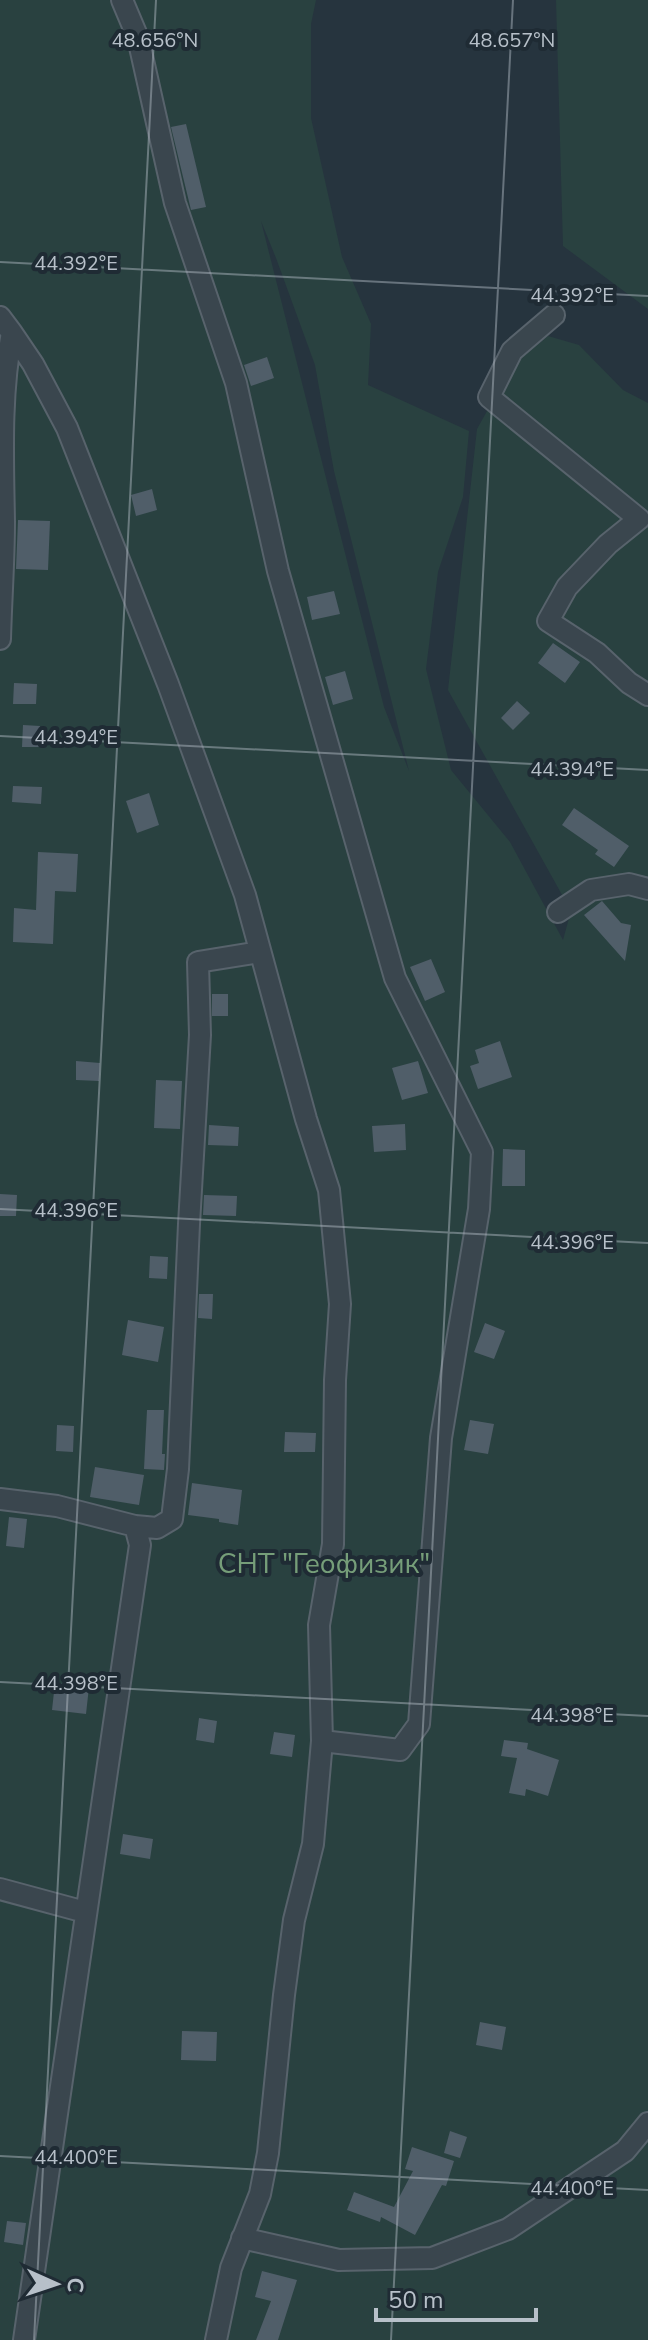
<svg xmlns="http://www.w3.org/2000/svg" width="648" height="2340" font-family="'Nunito Sans',sans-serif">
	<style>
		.green { fill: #294140; fill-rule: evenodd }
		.building { fill: #505e69 }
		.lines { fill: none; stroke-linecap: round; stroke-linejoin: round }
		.street-casing { stroke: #58636c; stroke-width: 24 }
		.street { stroke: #3a464e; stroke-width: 20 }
		.ticks { fill: none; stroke: #b7c0c9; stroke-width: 2; stroke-opacity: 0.45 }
		.labels { text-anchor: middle; stroke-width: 8; stroke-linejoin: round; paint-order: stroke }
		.park-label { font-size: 28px; fill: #769e79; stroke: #1f2b34 }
		.ticks-label { font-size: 20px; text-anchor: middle; fill: #b7c0c9; stroke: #1f2b34; stroke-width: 8; stroke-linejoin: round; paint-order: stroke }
	</style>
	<rect width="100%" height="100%" fill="#26343e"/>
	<path class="green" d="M0,0H316L311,24V118L342,257L371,324L368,385L469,431L463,497L438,572L426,669L451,770L510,842L563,940L571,911L448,690L477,429L513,365L548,336L579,345L623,390L648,403V2340H0ZM261,221L276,258L315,365L334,471L409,771L384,707Z
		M556,0H648V309L563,246Z"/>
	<path class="building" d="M186,124L206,207L191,210L171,127Z
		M267,357L274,378L251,386L244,365Z
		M152,489L157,510L136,516L131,495Z
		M18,520L50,521L48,570L16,569Z
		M334,591L340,614L312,620L307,597Z
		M553,643L580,662L565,683L538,663Z
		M345,671L353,699L333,705L325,677Z
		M14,683L37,684L36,704H13Z
		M517,701L530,713L513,730L501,718Z
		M23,725L40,726L39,747H22Z
		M13,786L42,787L41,804L12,802Z
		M149,793L159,825L137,833L126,801Z
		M574,808L629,846L614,867L595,854L598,850L562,825Z
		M38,852L78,854L76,892L55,891L53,944L13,942L14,908L36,910Z
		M602,901L621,923L631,925L625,961L584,915Z
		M431,959L445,992L425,1001L410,967Z
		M212,994H228V1016H212Z
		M500,1041L512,1077L478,1089L470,1066L479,1063L475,1050Z
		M76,1061L100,1063L99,1081L76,1080Z
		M418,1061L428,1093L402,1100L392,1068Z
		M156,1080L182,1081L180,1129L154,1128Z
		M405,1124L406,1150L374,1152L372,1126Z
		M209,1125L239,1127L238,1146L208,1145Z
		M503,1149L525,1150V1186H502Z
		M0,1194L17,1195L16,1216H0Z
		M204,1195L237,1196L236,1216L203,1215Z
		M150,1256L168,1257L167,1279L149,1278Z
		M199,1294H213L212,1319L198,1318Z
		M128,1320L164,1327L158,1362L122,1355Z
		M485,1323L505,1331L494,1359L474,1352Z
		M147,1410H164L162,1454H165L164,1470L144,1469Z
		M470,1420L494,1424L488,1454L464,1450Z
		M57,1425L74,1426L73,1452L56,1451Z
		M285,1432L316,1433L315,1452H284Z
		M95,1467L144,1475L139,1505L90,1497Z
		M192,1483L242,1490L238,1525L219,1522V1519L188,1515Z
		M9,1517L27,1519L24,1548L6,1546Z
		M55,1683L89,1687L86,1714L52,1710Z
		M199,1718L217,1721L214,1743L196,1740Z
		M274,1732L295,1735L292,1757L270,1754Z
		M504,1740L528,1743L527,1749L559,1760L548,1796L526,1789L525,1796L509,1793L517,1758L501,1756Z
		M123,1834L153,1839L150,1859L120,1854Z
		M480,2022L506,2027L502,2050L476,2045Z
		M182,2031L217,2032L216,2061L181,2060Z
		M450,2131L467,2137L460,2158L444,2153Z
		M412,2147L454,2161L446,2186L442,2185L415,2235L381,2217L380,2222L347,2210L354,2192L394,2207L413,2171L405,2169Z
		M7,2221L26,2223L23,2245L4,2242Z
		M262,2271L297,2280L278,2340H256L271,2301L255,2297Z"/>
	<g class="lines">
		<g class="street-casing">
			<path id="street" d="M122,0L138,38L175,203L236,383L278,571L395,978L482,1152L479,1209L441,1438L419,1724L400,1750L322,1741L313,1844L294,1920L284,1995L268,2153L260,2194L231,2268L216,2340
				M554,315L512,351L489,397L639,519L608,544L567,587L548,621L597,653L629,683L648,695
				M0,317L12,333C0,394 3,460 4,522C4,561 1,600 0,639
				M12,333L33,364L67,428L168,684L245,895L306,1119L329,1190L340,1304L335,1380L333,1544L319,1625L322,1741
				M558,912L591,890L629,884L648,889
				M0,1499L57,1506L135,1526L140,1545L24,2340
				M135,1526L157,1528L172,1519L178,1469L189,1224L200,1035L198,962L260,952
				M0,1889L85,1912
				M242,2238L339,2260L432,2258L508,2229L625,2151L648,2123"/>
		</g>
		<use href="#street" class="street"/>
	</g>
	<path class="ticks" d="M0,262L648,296M0,736L648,770M0,1209L648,1243M0,1682L648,1716M0,2156L648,2190M34,2340L156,0M391,2340L513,0"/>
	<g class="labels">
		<g class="park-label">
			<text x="324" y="1573">СНТ "Геофизик"</text>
		</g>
	</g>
	<g class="ticks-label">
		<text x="155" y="47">48.656°N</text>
		<text x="512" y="47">48.657°N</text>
		<text x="76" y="270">44.392°E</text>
		<text x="572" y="302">44.392°E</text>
		<text x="76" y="744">44.394°E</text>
		<text x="572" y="776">44.394°E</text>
		<text x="76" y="1217">44.396°E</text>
		<text x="572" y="1249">44.396°E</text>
		<text x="76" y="1690">44.398°E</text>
		<text x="572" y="1722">44.398°E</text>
		<text x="76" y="2164">44.400°E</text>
		<text x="572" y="2195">44.400°E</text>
	</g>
	<g transform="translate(56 2284) rotate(93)" stroke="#1f2b34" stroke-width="6" paint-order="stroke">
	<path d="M0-6L14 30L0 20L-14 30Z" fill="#b7c0c9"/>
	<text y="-12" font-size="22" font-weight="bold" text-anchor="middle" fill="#b7c0c9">С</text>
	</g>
	<path d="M376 2308v12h160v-12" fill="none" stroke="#b7c0c9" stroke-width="4"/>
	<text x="388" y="2308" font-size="24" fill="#b7c0c9" stroke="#1f2b34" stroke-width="6" paint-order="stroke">50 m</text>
</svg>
